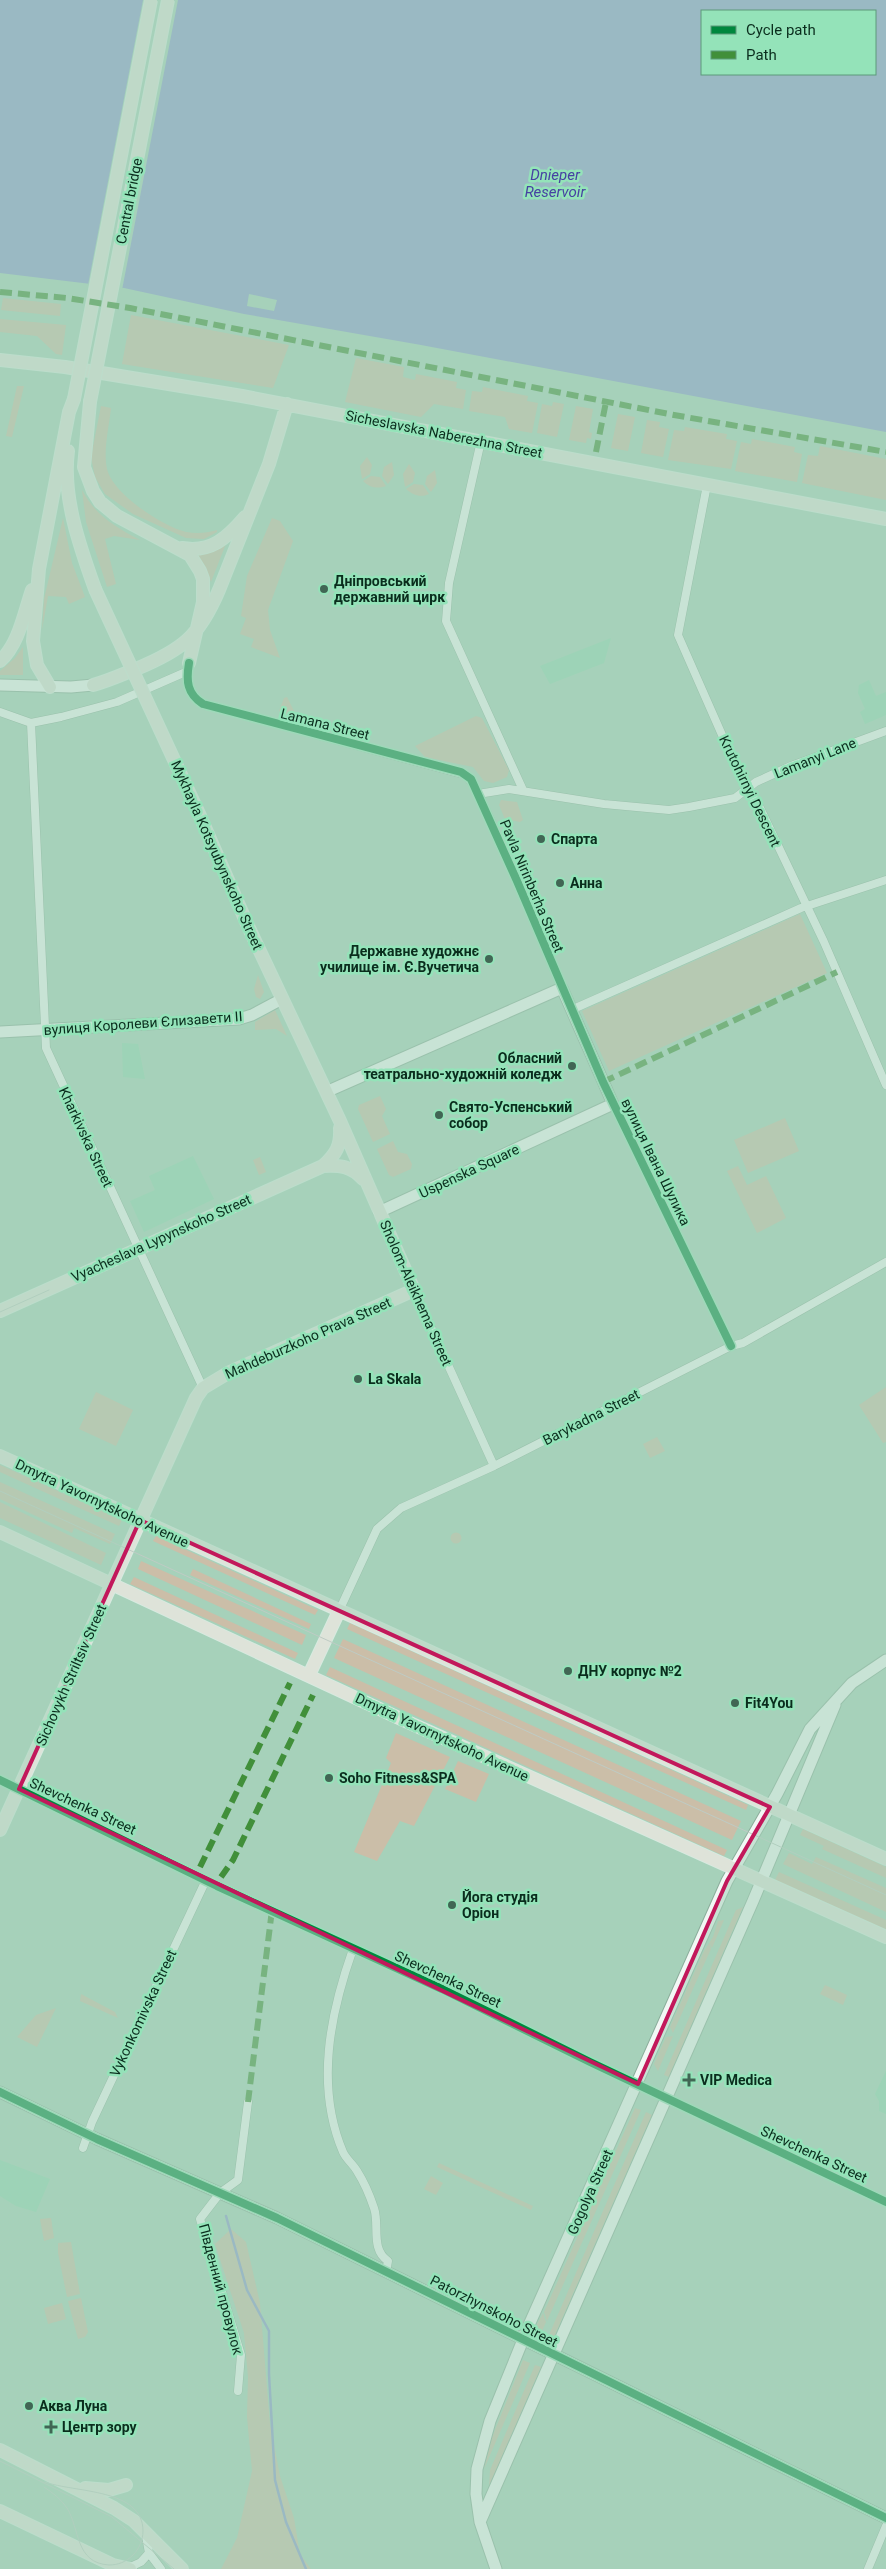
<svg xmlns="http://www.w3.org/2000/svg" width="886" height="2569" font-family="Roboto,sans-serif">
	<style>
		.built { fill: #92d6b3 }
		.green { fill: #cbbea8 }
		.water { fill: #8c9cce; fill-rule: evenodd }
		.pier { fill: #a6d1ba }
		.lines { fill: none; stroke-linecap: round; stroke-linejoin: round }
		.stream { stroke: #8c9cce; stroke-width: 2.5 }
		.street-casing { stroke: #8bad9b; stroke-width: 9 }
		.secondary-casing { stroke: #8bad9b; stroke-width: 13 }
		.primary-casing { stroke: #d7eae0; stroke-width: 14 }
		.street { stroke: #f2f8f5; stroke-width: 8 }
		.secondary { stroke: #f2f8f5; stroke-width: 11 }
		.primary { stroke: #dee3d9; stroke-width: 12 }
		.tram { stroke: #becbc4; stroke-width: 1 }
		.primary-bridge-casing { stroke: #d7eae0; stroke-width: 14; stroke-linecap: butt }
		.primary-bridge { stroke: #dee3d9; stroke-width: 12 }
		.quiet { stroke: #418f3a; stroke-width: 6; stroke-dasharray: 12 6; stroke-linecap: butt }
		.cycleway-casing { stroke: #94e3b9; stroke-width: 11 }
		.cycleway { stroke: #00873e; stroke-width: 8 }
		.marked { fill: none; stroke: #c2185b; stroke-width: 4; stroke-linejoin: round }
		.poi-dot { fill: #416654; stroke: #94e3b9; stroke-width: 2 }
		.labels { text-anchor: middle; stroke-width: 5; stroke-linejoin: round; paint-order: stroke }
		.street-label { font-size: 14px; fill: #0a2d1d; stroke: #94e3b9 }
		.poi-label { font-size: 14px; font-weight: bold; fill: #0a2d1d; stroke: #94e3b9; text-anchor: start }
		.water-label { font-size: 15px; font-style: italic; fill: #4742a2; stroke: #94e3b9 }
	</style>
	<rect width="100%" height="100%" fill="#a6d1ba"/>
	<path class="built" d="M611,638L604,663L550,684L540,666Z
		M869,680L876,696L886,692V715L865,724L860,712L865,709L858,693L859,685Z
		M122,1043L138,1044L145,1079L123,1077Z
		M193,1156L214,1199L144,1232L130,1201L155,1190L149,1176Z
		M886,2071V2114L879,2111V2101L875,2094Z
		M0,2160L50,2179L36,2212L16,2206L0,2196Z"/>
	<path class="green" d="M3,298L61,304L60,316L1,310Z
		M131,315L289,345L273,388L122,364Z
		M0,319L66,325L62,355L56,354L37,336L0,332Z
		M356,358L404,367L403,377L415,380L416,374L457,382L456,388L466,390L463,409L434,404L421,417L345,402Z
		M17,386H24L12,437L6,436Z
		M483,387L528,396L527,401L538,403L532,433L509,429L505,417L469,411L472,391L482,392Z
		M553,402L564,404L557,437L537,433L542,404L552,406Z
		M101,406L111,408C109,427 103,450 107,469C113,494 162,526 186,532C197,534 207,533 217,530V532L204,539L186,538L133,514L105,494L95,477L91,457Z
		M576,406L593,409L589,432L592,433L591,439L587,438L586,443L569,440Z
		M618,414L635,417L628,451L611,448Z
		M647,420L660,422L659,427L669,429L663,457L641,453Z
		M685,427L727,434L726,439L737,441L731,469L668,460L674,430L684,431Z
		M752,439L795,447L794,452L802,454L797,482L735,471L741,442L751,444Z
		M820,446L886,459V500L802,483L808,455L818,456Z
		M367,457L372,465L370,474L362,479L360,466Z
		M392,462L394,475L388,484L382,476L384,467Z
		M409,464L415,473L413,482L405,487L403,474Z
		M435,470L437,483L431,492L425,484L427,476Z
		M371,476L380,477L386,486C377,489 370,488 363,481Z
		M414,484L423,485L429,494C420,498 413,495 406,489Z
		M82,490C95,515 115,527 140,540L114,536L105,539L116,584L107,587L86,522Z
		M63,518L72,563L85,597L69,604L66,597L48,596L42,630L44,599Z
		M272,518L280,521L293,541L268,610L270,630L280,658L251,647L254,639L240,634L246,618L241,616L247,576Z
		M227,541L211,582L204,565L194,552Z
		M23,647V675H0V671L15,658Z
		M287,697L295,713L292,716L279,711L284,698Z
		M476,716L482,718L509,770L507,777L493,783L484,781L473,767L425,757L415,746Z
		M501,800L517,802L523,820L520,822L505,819L499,805Z
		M800,914L827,973L609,1071L582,1011Z
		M258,975L264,992L260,999L256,997L254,989Z
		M275,1010L287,1036L276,1029L255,1030V1022Z
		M380,1096L386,1109L382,1116L390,1134L373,1142L358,1109L359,1105Z
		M785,1118L799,1151L748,1173L734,1140Z
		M393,1141L398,1152L407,1154L412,1164L411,1169L393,1177L389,1175L377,1149Z
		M260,1157L266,1172L259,1175L253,1160Z
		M738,1166L747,1185L766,1176L786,1218L757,1233L727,1171Z
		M886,1387V1442L883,1443L859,1405Z
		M96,1392L133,1410L116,1446L79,1429Z
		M657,1437L665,1451L650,1458L643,1444Z
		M0,1465L122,1520L119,1526L0,1472Z
		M0,1482L115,1534L110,1544L74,1528L72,1533L0,1499Z
		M0,1502L106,1553L101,1565L0,1518Z
		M450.5 1538a5.5 5.5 0 1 1 11 0a5.5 5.5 0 1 1-11 0Z
		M156,1536L318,1610L315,1615L153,1541Z
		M141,1561L306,1635L302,1645L138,1569Z
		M193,1569L311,1624L309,1629L190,1575Z
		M134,1577L298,1653L295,1659L130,1584Z
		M350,1623L748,1805L746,1810L347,1629Z
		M343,1639L741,1821L732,1840L334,1658Z
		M330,1667L727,1850L724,1856L326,1675Z
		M396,1733L450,1757L414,1826L400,1821L377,1861L354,1852L391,1763L386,1758Z
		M458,1761L489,1774L476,1802L445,1789Z
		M803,1829L886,1867V1878L822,1849L824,1846L800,1835Z
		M789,1853L812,1864L816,1857L886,1888V1912L783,1864Z
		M779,1872L886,1920V1930L775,1880Z
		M743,1907L669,2077L664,2075L736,1910Z
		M724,1920L712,1948L710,1944L711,1949L673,2033L670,2027L704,1951L713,1937L718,1921Z
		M825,1985L847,1995L843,2005L820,1994Z
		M81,1994L115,2012L118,2018L80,2001Z
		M56,2008L37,2047L17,2037L36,2015Z
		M673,2036L658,2071L654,2064L666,2037Z
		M635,2108L641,2110L547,2321L544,2312Z
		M646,2112L652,2115L554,2337L549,2335Z
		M439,2163L533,2206L531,2210L437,2167Z
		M431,2176L443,2183L436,2195L424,2189Z
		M51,2218L54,2238L44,2241L40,2219Z
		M231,2229L246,2242L260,2303L270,2424L280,2476L294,2518L300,2554L311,2569H221L237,2538L252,2471L247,2417L248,2377L244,2333L215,2244Z
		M71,2242L80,2294L67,2297L58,2253V2243Z
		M81,2298L88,2332L85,2337L78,2339L68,2301Z
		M62,2303L66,2319L48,2324L44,2308Z
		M543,2313L546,2322L542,2331L535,2328Z
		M523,2360L530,2363L484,2469L491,2440Z
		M535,2365L541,2367L489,2487L490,2470Z"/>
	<path class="water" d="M0,0H886V432L421,345L244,314L124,288L0,273ZM702,11H875V74H702Z"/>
	<path class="pier" d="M143,0H178L122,290L88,285Z
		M249,294L277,300L274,311L247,306Z"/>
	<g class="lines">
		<path class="stream" d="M226,2216L247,2290L269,2331V2374L275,2480L286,2522L306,2569"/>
		<g class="street-casing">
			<path id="street" d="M481,441L449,583L446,621L523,790
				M707,485L678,635L741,778L760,808L824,942L886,1085
				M189,663C186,681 187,694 203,704L466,775L475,787L491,821L562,988
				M0,712L31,723L61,717L117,702L188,671
				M31,723L46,1048L203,1388
				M478,794L509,789L604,804L669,810L689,807L735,798L756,782L791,766L886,731
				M571,1010L801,908L886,880
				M613,1104L731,1346
				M414,1290L494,1466
				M339,1611L377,1529L401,1508L494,1466L731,1346L743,1343L886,1262
				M0,1780L217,1886L442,1989L590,2062L886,2202
				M353,1949C330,2014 315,2086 343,2152C346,2159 353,2164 357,2171C364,2182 370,2196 374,2208C380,2225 370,2249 388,2261L386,2272
				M83,2148L92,2122L206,1880
				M238,2391L241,2355L200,2219L220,2193L238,2180L248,2102
				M146,2536L149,2553L161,2569
				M126,2569L141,2562L149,2553
				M868,2569L886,2526"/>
		</g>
		<g class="secondary-casing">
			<path id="secondary" d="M0,685L71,687L93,685
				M0,1032L239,1019L252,1015L282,999
				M326,1092L562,988L613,1104L379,1212
				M0,2092L97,2139L277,2218L886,2518
				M480,2522L753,1901L835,1705
				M496,2569L480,2522L476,2494L477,2469L490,2421L529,2325L727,1881L777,1794L810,1729L852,1683L886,1660"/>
		</g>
		<g class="primary-casing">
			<path id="primary" d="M0,360L65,367L242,396L886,519
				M90,402L84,467L93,491L100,502L117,516L190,555L200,571L203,579V602L189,663
				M68,451C62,497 80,547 95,589
				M182,548C211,553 227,538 245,517
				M0,661C19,644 24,613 32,590
				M93,685C108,681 121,675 136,669C182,650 199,637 219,590L269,464L287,404
				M50,687L37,665L33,641L39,569L69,412L74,399
				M323,1166C340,1165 351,1166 363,1179
				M0,1311L323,1166C336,1154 341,1146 340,1128
				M0,1456L886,1859
				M0,1532L401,1719L886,1937
				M309,1675L339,1611
				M0,1830L196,1398L203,1388L228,1373L414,1290L340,1121L248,926L200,816
				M0,2450L114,2508L134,2521L182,2569
				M85,2488L109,2490L126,2485
				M0,2511L113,2565L130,2569"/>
		</g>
		<use href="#street" class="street"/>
		<use href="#secondary" class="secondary"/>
		<use href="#primary" class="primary"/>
		<path class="tram" d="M0,1312L49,1290
			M0,1491L886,1895
			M0,2461L112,2517L174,2569
			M44,2487C53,2493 61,2499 67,2508C80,2529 75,2563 109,2565C118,2565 126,2562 133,2555C139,2549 143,2540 143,2531C143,2488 75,2493 45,2482"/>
		<g class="primary-bridge-casing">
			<path id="primary-bridge" d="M74,399L151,0
				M90,402L168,0
				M95,589L200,816"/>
		</g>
		<use href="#primary-bridge" class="primary-bridge"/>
		<path class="quiet" d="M0,292L67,298L130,308L674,415L886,452
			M596,452L606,402
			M603,1082L837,972
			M200,1867L290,1683
			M221,1877L233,1860L313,1695
			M248,2102L272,1910"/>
		<g class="cycleway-casing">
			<path id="cycleway" d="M189,663C186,681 187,694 203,704L461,772L471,779L517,881L603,1082L731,1346
				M0,1780L217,1886L442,1989L590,2062L886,2202
				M0,2092L97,2139L277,2218L886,2518"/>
		</g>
		<use href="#cycleway" class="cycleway"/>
	</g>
	<path d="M0 0H886V2569H0ZM140,1520L770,1807L727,1881L638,2084L19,1789Z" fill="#a6d1ba" fill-opacity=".55" fill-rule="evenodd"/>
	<path class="marked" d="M140,1520L770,1807L727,1881L638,2084L19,1789Z"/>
	<g class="poi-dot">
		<circle cx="324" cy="589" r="5"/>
		<circle cx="541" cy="839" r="5"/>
		<circle cx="560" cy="883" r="5"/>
		<circle cx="489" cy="959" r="5"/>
		<circle cx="572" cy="1066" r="5"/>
		<circle cx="439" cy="1115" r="5"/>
		<circle cx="358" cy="1379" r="5"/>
		<circle cx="568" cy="1671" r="5"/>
		<circle cx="735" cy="1703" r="5"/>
		<circle cx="329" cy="1778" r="5"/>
		<circle cx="452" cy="1905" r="5"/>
		<path d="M686.5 2072.5h5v5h5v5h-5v5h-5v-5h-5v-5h5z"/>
		<circle cx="29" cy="2406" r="5"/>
		<path d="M48.5 2419.5h5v5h5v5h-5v5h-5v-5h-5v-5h5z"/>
	</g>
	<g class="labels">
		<g class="street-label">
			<text transform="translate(129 201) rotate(-79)" y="5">Central bridge</text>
			<text transform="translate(444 434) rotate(11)" y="5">Sicheslavska Naberezhna Street</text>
			<text transform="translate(325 724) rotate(14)" y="5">Lamana Street</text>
			<text transform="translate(815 758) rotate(-22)" y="5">Lamanyi Lane</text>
			<text transform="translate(750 791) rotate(64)" y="5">Krutohirnyi Descent</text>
			<text transform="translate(217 855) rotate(66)" y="5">Mykhayla Kotsyubynskoho Street</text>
			<text transform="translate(532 886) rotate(67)" y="5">Pavla Nirinberha Street</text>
			<text transform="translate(143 1023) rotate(-4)" y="5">вулиця Королеви Єлизавети ІІ</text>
			<text transform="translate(86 1137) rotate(65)" y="5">Kharkivska Street</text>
			<text transform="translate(656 1162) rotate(64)" y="5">вулиця Івана Шулика</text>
			<text transform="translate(469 1171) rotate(-25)" y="5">Uspenska Square</text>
			<text transform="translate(161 1238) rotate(-24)" y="5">Vyacheslava Lypynskoho Street</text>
			<text transform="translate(416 1293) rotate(66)" y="5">Sholom-Aleikhema Street</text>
			<text transform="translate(308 1338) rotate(-24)" y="5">Mahdeburzkoho Prava Street</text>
			<text transform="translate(591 1417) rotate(-27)" y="5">Barykadna Street</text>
			<text transform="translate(102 1503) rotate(25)" y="5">Dmytra Yavornytskoho Avenue</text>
			<text transform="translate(71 1675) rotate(-66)" y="5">Sichovykh Striltsiv Street</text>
			<text transform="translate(442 1737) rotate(25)" y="5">Dmytra Yavornytskoho Avenue</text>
			<text transform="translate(83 1806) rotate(25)" y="5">Shevchenka Street</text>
			<text transform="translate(448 1979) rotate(25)" y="5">Shevchenka Street</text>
			<text transform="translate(143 2013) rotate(-65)" y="5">Vykonkomivska Street</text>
			<text transform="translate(814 2154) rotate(25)" y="5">Shevchenka Street</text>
			<text transform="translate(590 2192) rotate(-66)" y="5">Gogolya Street</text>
			<text transform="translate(221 2289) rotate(75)" y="5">Південний провулок</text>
			<text transform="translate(494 2311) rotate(27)" y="5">Patorzhynskoho Street</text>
		</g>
		<g class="poi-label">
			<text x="334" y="586">Дніпровський<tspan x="334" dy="16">державний цирк</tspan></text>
			<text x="551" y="844">Спарта</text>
			<text x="570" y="888">Анна</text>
			<text x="479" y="956" text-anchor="end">Державне художнє<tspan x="479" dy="16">училище ім. Є.Вучетича</tspan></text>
			<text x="562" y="1063" text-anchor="end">Обласний<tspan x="562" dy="16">театрально-художній коледж</tspan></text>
			<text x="449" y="1112">Свято-Успенський<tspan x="449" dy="16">собор</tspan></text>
			<text x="368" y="1384">La Skala</text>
			<text x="578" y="1676">ДНУ корпус №2</text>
			<text x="745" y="1708">Fit4You</text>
			<text x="339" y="1783">Soho Fitness&amp;SPA</text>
			<text x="462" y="1902">Йога студія<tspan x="462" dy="16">Оріон</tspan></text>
			<text x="700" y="2085">VIP Medica</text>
			<text x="39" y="2411">Аква Луна</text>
			<text x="62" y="2432">Центр зору</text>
		</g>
		<g class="water-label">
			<text x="555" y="180">Dnieper<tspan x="555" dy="17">Reservoir</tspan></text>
		</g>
	</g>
	<rect x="701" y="10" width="175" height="65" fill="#94e3b9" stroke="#5d9a7b"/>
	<rect x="711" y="26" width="25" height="8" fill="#00873e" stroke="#5d9a7b"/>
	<text x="746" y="35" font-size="15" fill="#0a2d1d">Cycle path</text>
	<rect x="711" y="51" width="25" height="8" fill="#418f3a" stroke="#5d9a7b"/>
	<text x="746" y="60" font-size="15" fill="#0a2d1d">Path</text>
</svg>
